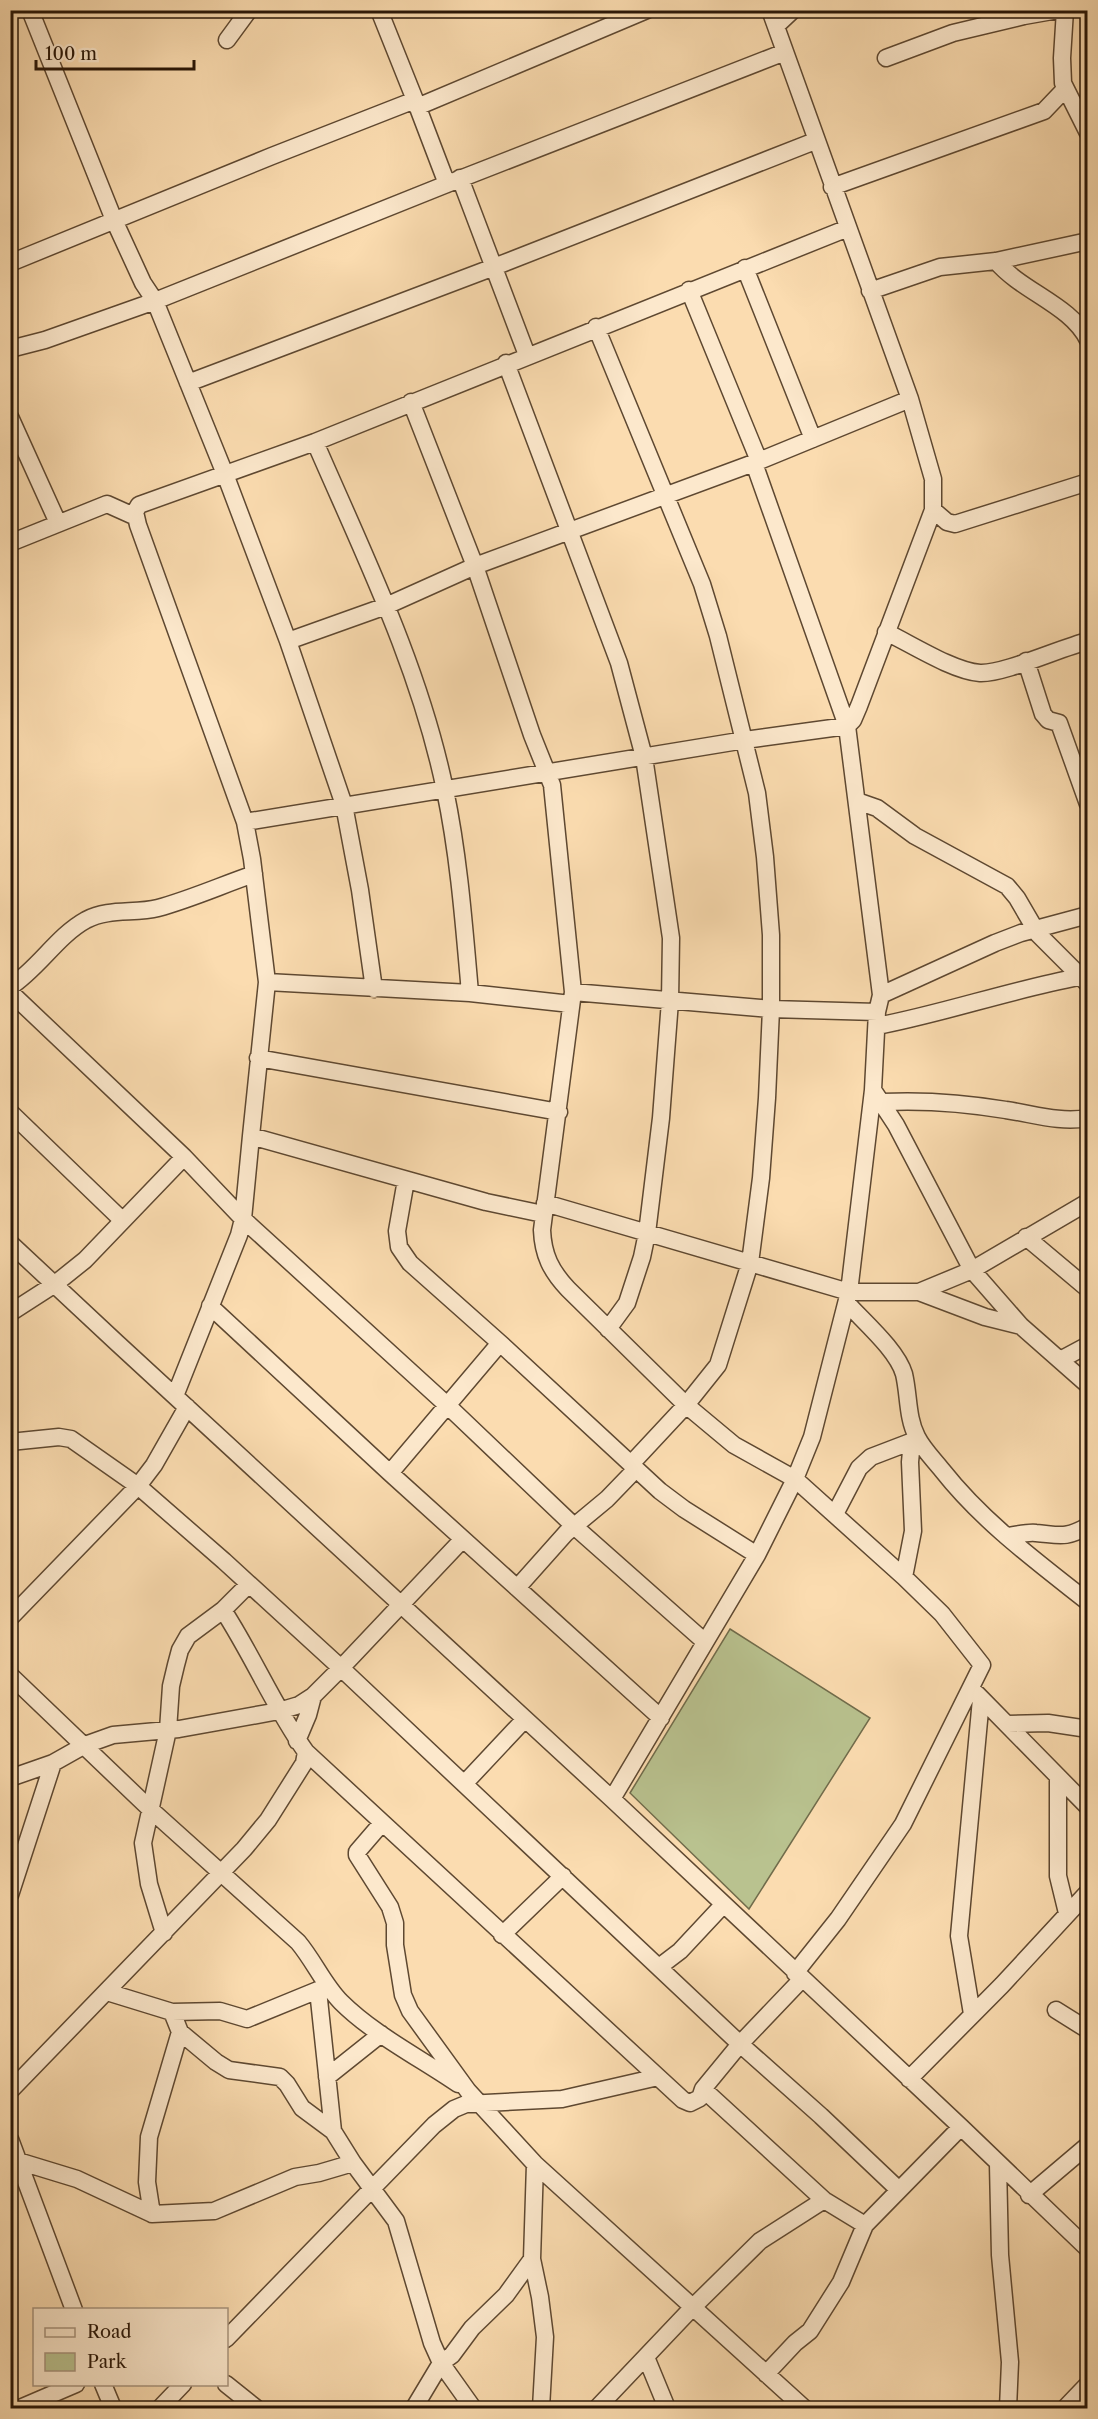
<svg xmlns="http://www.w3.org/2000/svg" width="1098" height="2419" font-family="'Libre Caslon Text',serif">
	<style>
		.green { fill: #b9c28f; stroke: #716c4b; stroke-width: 1.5 }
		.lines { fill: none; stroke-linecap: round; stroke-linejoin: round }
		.minor-casing { stroke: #5e4831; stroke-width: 19 }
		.minor { stroke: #fce8cc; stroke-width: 16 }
	</style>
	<rect width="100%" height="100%" fill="#fbdcb0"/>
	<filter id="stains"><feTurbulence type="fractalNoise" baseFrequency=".00333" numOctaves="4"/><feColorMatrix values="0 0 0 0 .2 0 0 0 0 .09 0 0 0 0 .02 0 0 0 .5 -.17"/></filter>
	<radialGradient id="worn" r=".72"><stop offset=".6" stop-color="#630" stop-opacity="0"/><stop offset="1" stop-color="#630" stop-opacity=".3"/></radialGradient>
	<path class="green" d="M730,1629L870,1718L749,1909L630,1793Z"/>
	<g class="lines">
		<g class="minor-casing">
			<path id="minor" d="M30,10L114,220L143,283L155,301L225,474L288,641L344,805L360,890L374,989
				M379,10L415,100
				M1065,10L1062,58L1063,83L1088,133
				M776,26L793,10
				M227,40L249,10
				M886,58L953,33L1024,16L1058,10
				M417,107L647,10
				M460,178L527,355
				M832,187L1044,111L1065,89
				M996,261C1022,292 1071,305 1088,340
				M10,263L272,156L415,100L447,184
				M745,268L813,439
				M689,290L759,461
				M870,291L940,267L996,261L1088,241
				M596,327L702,584L718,636L757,793L765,857L771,935V1009L767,1098L761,1178L750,1263L718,1365L686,1405L631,1464
				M10,349L45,340L155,301L447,184L785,52
				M506,363L619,663L644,757L671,938L670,1001L661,1118L647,1233L642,1257L627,1303L608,1329
				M188,383L494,267L815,141
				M411,402L475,566L532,735L552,785L573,992L542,1230C543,1255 551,1271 568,1289L686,1405L734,1445L795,1479L904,1577L942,1614L982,1665L903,1824L838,1919L795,1973
				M10,417L58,523
				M315,442C364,555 420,668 445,790C459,857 464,925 470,993
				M933,510L947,522L955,524L1088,482
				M10,543L107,504L136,517
				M886,632C911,644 953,671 980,673C1004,674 1060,648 1088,641
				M288,641L386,606L475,566L759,461L910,399
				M1026,661L1043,714L1048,720L1059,723L1088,804
				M857,801L877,808L915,836L1007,886L1017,898L1038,934L1088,984
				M245,822L745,740L847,726L754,463
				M267,982L470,993L571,1004
				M10,987C39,968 57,936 86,920C109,908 134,914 158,908C191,899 222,885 254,874
				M10,992L184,1157L243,1219L448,1406L574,1526L705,1642
				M573,992L771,1009L877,1012
				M881,995L995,943L1021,933L1088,915
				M877,1026C945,1013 1010,990 1079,977
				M258,1058L559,1112
				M873,1090L896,1125L972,1270L1021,1326L1088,1385
				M882,1102C923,1100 965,1103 1006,1110C1034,1114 1059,1123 1088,1118
				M10,1112L122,1220
				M406,1180L397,1231L399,1247L410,1263L500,1343L660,1491L684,1509L757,1555
				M545,1203L849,1292H919L972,1270L1088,1202
				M543,1214L486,1202L251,1136L267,982L252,859L245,822L138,525L135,512L139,505L315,442L848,228
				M1026,1237L1088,1289
				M10,1243L116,1342L612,1799L961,2127L1088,2249
				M919,1292L985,1317L1021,1326
				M847,1303C864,1322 897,1350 904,1374C909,1395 907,1418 917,1437C923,1449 934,1460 942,1470C983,1522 1036,1561 1088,1602
				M210,1306L390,1473L661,1718
				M10,1313L55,1284L85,1260L184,1157
				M1060,1360L1088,1345
				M175,1396L239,1235L243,1219L251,1136
				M10,1442L59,1437L71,1439L138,1486L224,1561L341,1668L740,2044L821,2116L899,2190
				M390,1473L500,1343
				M835,1514L859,1468L871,1457L918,1439
				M1006,1536C1016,1535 1027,1532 1036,1533C1060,1535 1065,1539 1088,1526
				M904,1577L913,1531L910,1462L912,1441
				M517,1588L566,1533L607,1499L636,1469
				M10,1618L138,1486L154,1465L187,1407
				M10,1675L150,1809L298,1942C314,1961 324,1985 341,2002C373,2034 420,2058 458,2084
				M977,1694L1088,1807
				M1008,1724L1048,1723L1088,1729
				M297,1741L308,1715L313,1696
				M306,1752L683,2100L690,2103L700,2098L703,2089L740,2044L802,1979
				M10,1778L53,1763L85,1745L113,1735L179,1729L279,1711L299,1705L313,1696L341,1668L463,1539
				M1058,1778V1876L1067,1913
				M464,1784L525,1719
				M612,1799L757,1555L795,1479L812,1437L849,1292L873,1090L877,1012L881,995L847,726L853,720L859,706L933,510V479L910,399L770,10
				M382,1823L357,1852V1855L390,1907L395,1923V1945L403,1995L410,2011L468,2091L535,2164L804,2408
				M10,1895L53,1763
				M164,1933L149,1884L143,1843L168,1730L171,1686L176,1665L180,1650L188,1636L223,1610L249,1584
				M502,1935L563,1876
				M659,1967L680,1951L723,1905
				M318,1990L333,2131L353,2163L396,2221L432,2343L441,2363L473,2408
				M107,1992L172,2012L220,2011L247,2019L318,1990L328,1988
				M1056,2010L1088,2030
				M172,2012L180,2032L216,2062L229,2070L280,2077L287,2084L302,2108L333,2131
				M972,2014L959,1936L981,1699
				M327,2077L381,2034
				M909,2079L1002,1985L1088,1892
				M703,2089L824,2200L865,2225
				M10,2091L244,1849L268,1820L304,1763L306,1752C274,1707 253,1656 223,1610
				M10,2139L74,2310
				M18,2161L77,2179L152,2214L214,2211L295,2177L319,2173L353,2163
				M535,2164L532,2259L540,2297L545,2337L541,2408
				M998,2164L1000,2255L1010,2362L1008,2408
				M1029,2195L1088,2145
				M152,2214L147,2182L149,2137L180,2032
				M226,2339L434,2125L454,2109L466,2104L562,2099L658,2077
				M646,2357L667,2408
				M766,2374L795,2343L810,2331L841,2282L865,2225L961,2127
				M103,2384L113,2408
				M226,2384L256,2408
				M20,2408L76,2384
				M160,2408L183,2384
				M414,2408L441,2363L452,2355L472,2328L506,2295L532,2259
				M597,2408L692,2308L760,2241L824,2200
				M1065,2408L1088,2384"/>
		</g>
		<use href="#minor" class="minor"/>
	</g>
	<rect width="1098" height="2419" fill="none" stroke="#fbdcb0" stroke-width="36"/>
	<rect x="12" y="12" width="1074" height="2395" fill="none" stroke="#291607" stroke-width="3"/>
	<rect x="18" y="18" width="1062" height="2383" fill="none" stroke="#291607" stroke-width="1.5"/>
	<rect x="33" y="2308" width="195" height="78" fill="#fce8cc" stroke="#a8947d" stroke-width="1.5"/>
	<rect x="45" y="2328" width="30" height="9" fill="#fce8cc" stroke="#a8947d" stroke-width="1.5"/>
	<text x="87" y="2338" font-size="18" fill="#291607">Road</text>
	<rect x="45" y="2353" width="30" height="18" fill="#b9c28f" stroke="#a8947d" stroke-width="1.5"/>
	<text x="87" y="2368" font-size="18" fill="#291607">Park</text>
	<path d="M36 60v9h158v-9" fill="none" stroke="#291607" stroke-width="3"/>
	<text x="45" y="60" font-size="18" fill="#291607" stroke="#fce8cc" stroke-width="4.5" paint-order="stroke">100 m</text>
	<rect width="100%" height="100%" filter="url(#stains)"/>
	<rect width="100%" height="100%" fill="url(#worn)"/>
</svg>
